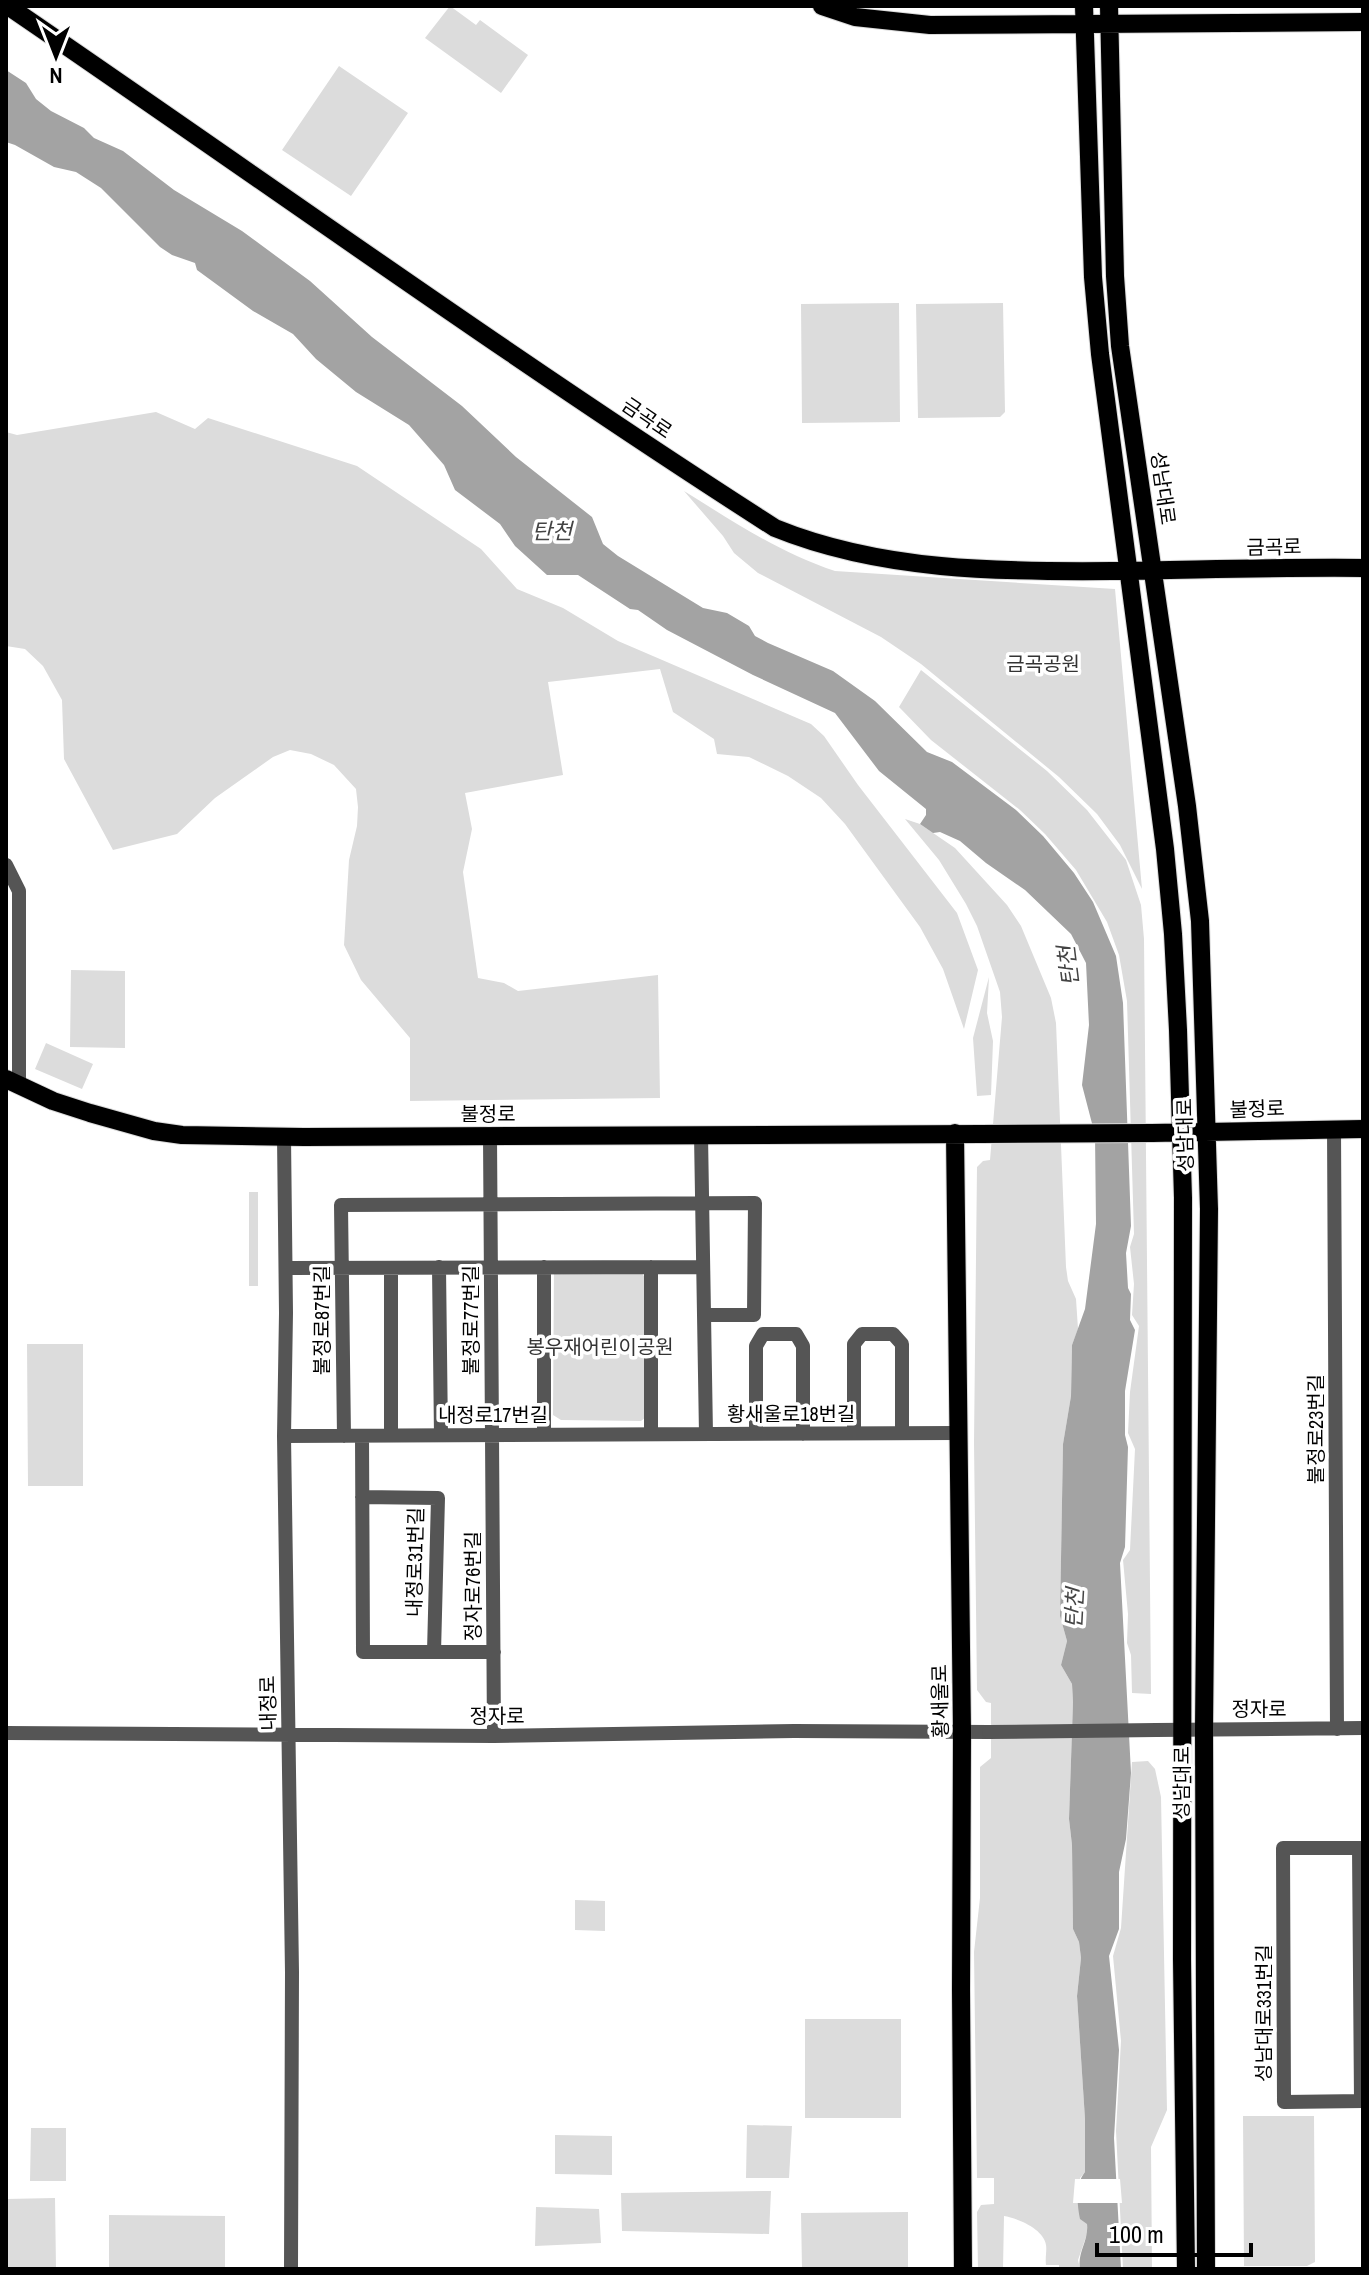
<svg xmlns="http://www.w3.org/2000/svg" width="1369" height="2275" font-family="'Archivo Narrow','Noto Sans KR',sans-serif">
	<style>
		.green { fill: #dcdcdc }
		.water { fill: #a3a3a3 }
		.pier { fill: #fff }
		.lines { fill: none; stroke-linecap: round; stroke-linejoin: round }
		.major-casing { stroke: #dbdbdb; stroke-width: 20 }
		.minor { stroke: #555; stroke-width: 14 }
		.major { stroke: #000; stroke-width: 18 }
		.major-bridge-casing { stroke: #dbdbdb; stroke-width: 20; stroke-linecap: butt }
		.minor-bridge { stroke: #555; stroke-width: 14 }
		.major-bridge { stroke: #000; stroke-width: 18 }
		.labels { text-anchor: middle; stroke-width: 7; stroke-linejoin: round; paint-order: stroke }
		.street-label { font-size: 20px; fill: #000; stroke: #fff }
		.park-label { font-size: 20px; fill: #333; stroke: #fff }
		.water-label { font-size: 22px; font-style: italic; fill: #444; stroke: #fff }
	</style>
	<rect width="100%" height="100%" fill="#fff"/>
	<path class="green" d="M450,6L476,25L480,20L528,55L501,93L425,38Z
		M339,66L408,113L351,196L282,150Z
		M899,303L900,422L802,423L801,304Z
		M1003,303L1005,412L1000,417L918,418L916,304Z
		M156,412L195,429L208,418L357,466L481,549L517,589L563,608L618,641L811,724L824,736L858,785L957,913L978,970L964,1029L943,969L920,927L845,824L821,798L788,776L749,757L717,754L714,739L673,712L660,669L548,682L563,775L465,793L472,829L463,872L478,978L504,983L518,991L658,975L660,1098L410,1101V1038L361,980L344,945L349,860L357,826L358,807L356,789L334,765L311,754L290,750L273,757L215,798L177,834L113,850L64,759L62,700L43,666L25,649L6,646V432L17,435Z
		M684,491C734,522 780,553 835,571L1115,589L1142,889L1120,845L1097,814L1059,777L921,664L881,637L758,573L734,553L723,536Z
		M921,670L1047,771L1087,810L1126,860L1141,905L1144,939L1151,1694L1132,1693L1131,1655L1127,1643L1128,1614L1123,1560L1130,1550L1135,1449L1128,1433L1130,1392L1139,1326L1132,1315L1134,1284L1130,1247L1134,1234L1127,1001L1119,955L1107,922L1076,870L1045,834L1020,810L931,740L899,707Z
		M905,819L920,824L955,848L1007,905L1021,926L1051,998L1056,1023L1066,1267L1068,1281L1076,1299L1078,1329L1072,1345L1071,1396L1063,1444L1060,1616L1067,1641L1061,1665L1072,1684L1073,1702L1069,1819L1072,1845L1073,1929L1079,1942L1081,1958L1077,1996L1085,2119V2172L1080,2178L1088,2231L1078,2260L1080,2269H1059V2265H1046C1045,2258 1047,2250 1046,2245C1044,2229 1017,2218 1004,2216L1003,2269H978L977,2212L981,2205L994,2204V2178H977L974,1952L980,1898V1767L991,1758V1703L986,1702L977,1690L974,1443L977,1167L983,1161L990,1160L1002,1017L1000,992L977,926L966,904L939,860Z
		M71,970L125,971V1048L70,1047Z
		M989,977L987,1013L993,1041L991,1095L977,1096L973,1038Z
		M46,1043L93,1064L82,1089L35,1069Z
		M249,1192H258V1286H249Z
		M554,1267L641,1272L646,1279V1417L641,1421L561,1420L553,1415Z
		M27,1344H83V1486H28Z
		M1148,1761L1155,1769L1161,1797L1167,2110L1151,2147L1152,2269H1123L1116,2131L1121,2041L1113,1956L1121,1928L1132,1762Z
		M575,1900L605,1901V1931L575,1930Z
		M805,2019H901V2118H805Z
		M1243,2116H1314L1315,2262L1307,2266H1244Z
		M747,2125L792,2126L789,2178H746Z
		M31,2128H66V2181H30Z
		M555,2135L612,2136V2175L555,2174Z
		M771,2191L769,2234L622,2231L621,2193Z
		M55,2198L56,2269H6V2199Z
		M536,2207L599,2209L601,2243L535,2246Z
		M908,2212V2269H802L801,2213Z
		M109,2215L225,2216V2269H109Z"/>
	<path class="water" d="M6,70L26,83L36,99L51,111L84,128L94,138L123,151L174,190L242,231L310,281L372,337L462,406L516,457L592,517L603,544L618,556L703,608L727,613L749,626L755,636L768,643L833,671L875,701L927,752L952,762L1016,810L1043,836L1074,873L1093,902L1116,956L1123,1003L1131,1226L1126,1253L1128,1288L1131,1294L1130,1320L1135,1330L1125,1391V1435L1128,1447L1125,1547L1120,1563L1131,1773L1126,1839L1119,1872V1929L1109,1956L1119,2050L1114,2138L1121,2269H1080C1077,2252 1089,2241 1087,2224L1080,2219C1077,2204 1075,2184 1085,2172V2119L1077,1996L1081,1958L1079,1942L1073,1929L1072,1845L1069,1819L1073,1702L1072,1684L1061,1665L1067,1641L1060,1616L1063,1444L1071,1396L1072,1345L1085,1309L1096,1224L1095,1135L1082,1085L1089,1025L1086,963L1071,934L1025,890L986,863L960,841L940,832L933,833L920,824L926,815V809L879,771L835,713L753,675L667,630L638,610L630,609L578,575H547L515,546L500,524L455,490L444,465L409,425L356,392L316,359L293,334L253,311L197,270L195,263L172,255L160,247L101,188L76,172L54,167L15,145L6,142Z"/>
	<path class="pier" d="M1075,2179H1120L1122,2203H1073Z"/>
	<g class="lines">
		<g class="major-casing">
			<path id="major" d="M8,6C263,180 514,361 775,528C881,571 999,572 1112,571C1196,570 1279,567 1363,568
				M822,6L855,17L930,25L1363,22
				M1084,6L1093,277L1100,354L1165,849L1173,934L1178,1030L1183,1198L1182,1959L1186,2269
				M1109,6L1115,276L1120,346L1187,806L1200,921L1209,1209L1204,1730L1206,2269
				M6,1079L53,1101L90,1113L154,1131L182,1135L304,1137L981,1134
				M955,1133L962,1732L961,1990L963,2269
				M1152,1133L1363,1129"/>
		</g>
		<path class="minor" d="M6,865L19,891V1085
			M1334,1128L1337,1729
			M701,1135L706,1434
			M490,1136L494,1736
			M284,1137L286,1313L284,1436L292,1972L291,2269
			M439,1267L441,1435
			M544,1267V1435
			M651,1267V1434
			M286,1268L703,1267
			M854,1433V1344L862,1334H893L902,1344V1433
			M756,1434V1346L763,1334H796L803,1346V1434
			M391,1435V1268
			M284,1436L957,1433
			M344,1436L341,1205L755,1203L754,1315H704
			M362,1436L363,1652H494
			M362,1497L438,1498L434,1652
			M1156,1730L1363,1728
			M6,1733L494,1736L794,1731L989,1732
			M1359,1848L1361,2101
			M1363,1848H1283L1284,2102L1363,2101"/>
		<use href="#major" class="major"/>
		<g class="major-bridge-casing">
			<path id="major-bridge" d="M981,1134L1152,1133"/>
		</g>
		<path class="minor-bridge" d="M989,1732L1156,1730"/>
		<use href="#major-bridge" class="major-bridge"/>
	</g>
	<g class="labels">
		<g class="street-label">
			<text transform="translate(647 418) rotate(34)" y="7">금곡로</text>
			<text transform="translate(1163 488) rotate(82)" y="7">성남대로</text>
			<text transform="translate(1274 547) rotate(-1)" y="7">금곡로</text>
			<text transform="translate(1257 1109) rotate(-2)" y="7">불정로</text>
			<text x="488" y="1121">불정로</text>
			<text transform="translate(1185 1135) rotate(-91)" y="7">성남대로</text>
			<text transform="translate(322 1320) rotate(-90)" y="7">불정로87번길</text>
			<text transform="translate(471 1320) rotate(-90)" y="7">불정로77번길</text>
			<text x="791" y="1421">황새울로18번길</text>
			<text x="493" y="1422">내정로17번길</text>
			<text transform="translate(1316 1429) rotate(-90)" y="7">불정로23번길</text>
			<text transform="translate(415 1562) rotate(-89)" y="7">내정로31번길</text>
			<text transform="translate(473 1586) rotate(-90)" y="7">정자로76번길</text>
			<text transform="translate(940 1701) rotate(-91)" y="7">황새울로</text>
			<text transform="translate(268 1703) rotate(-91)" y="7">내정로</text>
			<text x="1259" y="1716">정자로</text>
			<text x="497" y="1723">정자로</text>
			<text transform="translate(1182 1783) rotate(-90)" y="7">성남대로</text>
			<text transform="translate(1264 2013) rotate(-90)" y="7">성남대로331번길</text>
		</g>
		<g class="park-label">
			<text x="1043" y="671">금곡공원</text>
			<text x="600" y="1354">봉우재어린이공원</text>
		</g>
		<g class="water-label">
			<text x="552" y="539">탄천</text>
			<text transform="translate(1068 966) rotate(-97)" y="8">탄천</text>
			<text transform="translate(1074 1608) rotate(-87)" y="8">탄천</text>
		</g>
	</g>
	<rect width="1369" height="2275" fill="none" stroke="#000000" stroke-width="16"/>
	<g transform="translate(56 56) rotate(180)" stroke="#ffffff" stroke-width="6" paint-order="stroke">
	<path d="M0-6L14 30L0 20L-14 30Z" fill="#000000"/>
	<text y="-12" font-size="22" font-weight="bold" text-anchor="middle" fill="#000000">N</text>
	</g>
	<path d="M1097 2243v12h154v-12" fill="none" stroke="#000000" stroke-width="4"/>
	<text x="1109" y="2243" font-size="24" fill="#000000" stroke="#ffffff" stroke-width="6" paint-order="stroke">100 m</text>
</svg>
